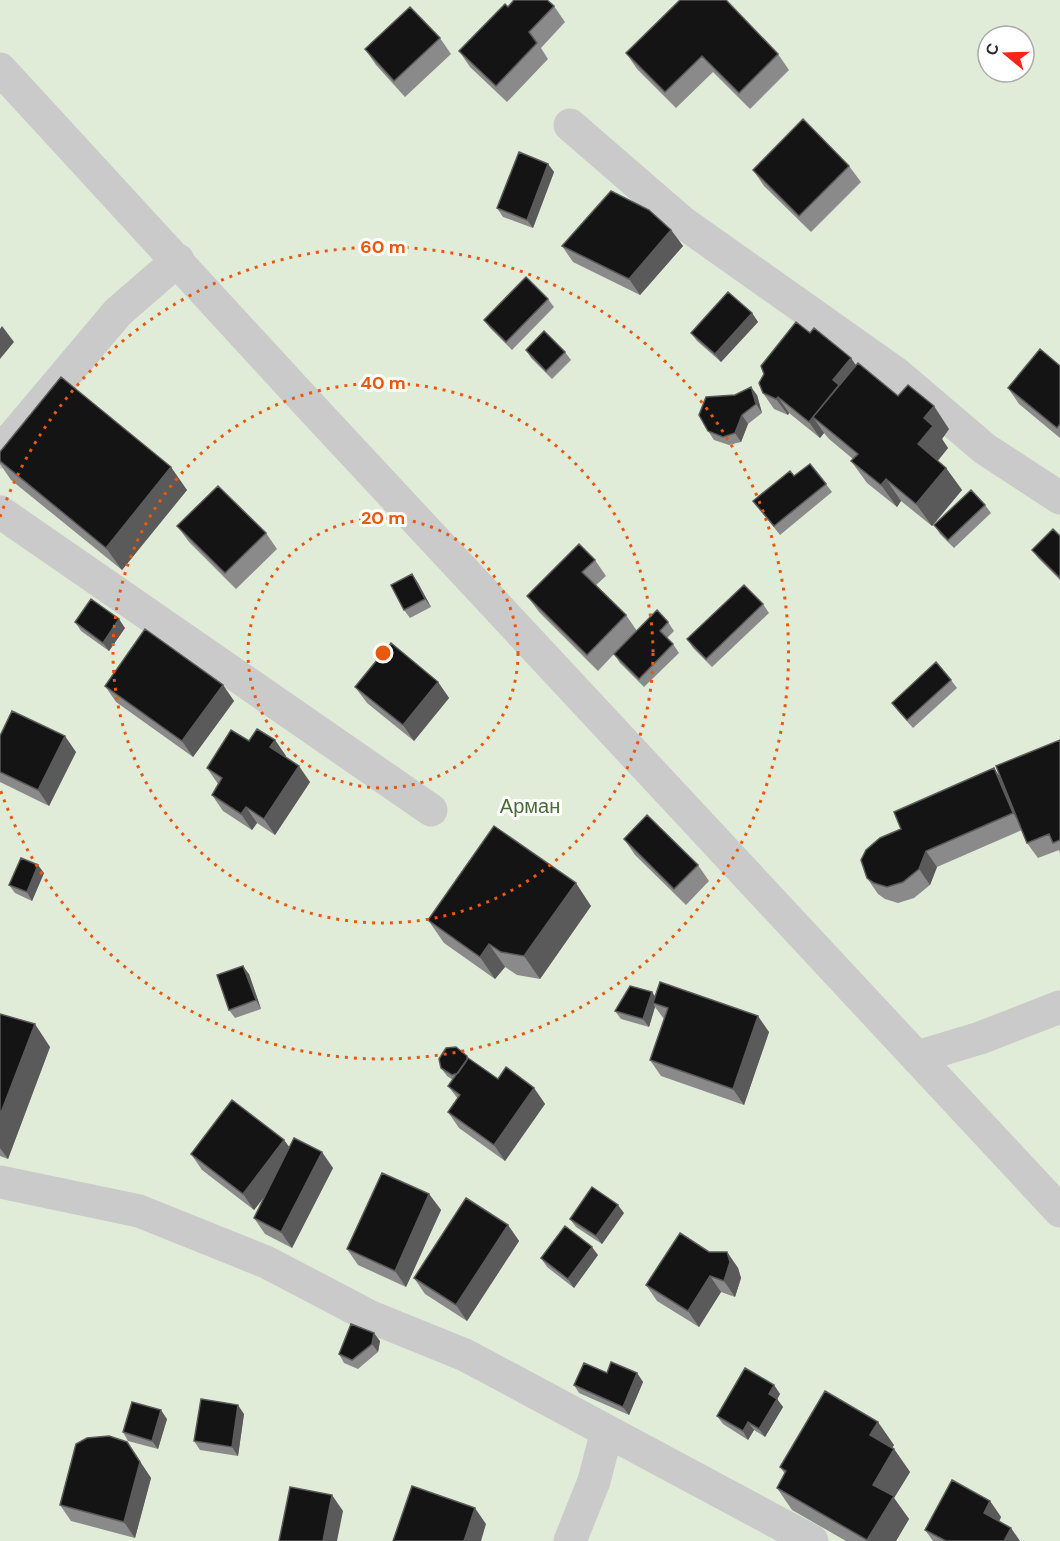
<svg xmlns="http://www.w3.org/2000/svg" width="1060" height="1541" font-family="'DM Sans',sans-serif">
	<style>
		.green { fill: #e1ecd8; fill-rule: evenodd }
		.lines { fill: none; stroke-linecap: round; stroke-linejoin: round }
		.minor { stroke: #cacaca; stroke-width: 33 }
		.tertiary { stroke: #cacaca; stroke-width: 33 }
		.wall { fill: #8a8a8a }
		.shaded-wall { fill: #5a5a5a }
		.building { fill: #141414; stroke: #5a5a5a; stroke-width: 1.5 }
		.ring { fill: none; stroke: #e8590c; stroke-width: 3; stroke-dasharray: 3 6 }
		.labels { text-anchor: middle; stroke-width: 6; stroke-linejoin: round; paint-order: stroke }
		.park-label { font-size: 20px; fill: #4a6c36; stroke: #fff }
		.centre { fill: #e8590c; stroke: #fff; stroke-width: 3 }
		.ring-label { font-size: 18px; text-anchor: middle; font-weight: bold; fill: #e8590c; stroke: #fff; stroke-width: 6; stroke-linejoin: round; paint-order: stroke }
	</style>
	<rect width="100%" height="100%" fill="#fff"/>
	<path class="green" d="M0,0H1060V1541H0ZM988,36H1024V72H988Z"/>
	<g class="lines">
		<path class="minor" d="M570,125L682,222L897,374L985,449L1060,498
			M0,452L118,312L178,260
			M0,512L431,810
			M917,1057L980,1038L1060,1007
			M0,1182L139,1211L266,1262L371,1317L465,1355L812,1541
			M570,1541L594,1481L607,1431"/>
		<path class="tertiary" d="M0,69L298,393L1060,1211"/>
	</g>
	<path class="wall" d="M554,6L565,22L541,48L548,59L507,102L470,67L459,51L508,7Z
		M440,38L451,54L405,97L376,65L365,49Z
		M626,53L778,54L789,70L750,109L713,72L676,108L637,69Z
		M548,164L554,172L533,228L503,217L497,208Z
		M849,166L861,182L811,232L764,186L753,170Z
		M671,230L683,246L640,295L573,262L562,246Z
		M548,299L554,307L512,350L490,328L484,320Z
		M752,313L758,322L721,362L697,341L691,333Z
		M810,333L898,396L949,429L942,439L948,448L938,461L946,468L962,490L932,526L901,501L897,507L867,483L851,461L853,459L829,439L824,433L820,438L789,413L788,415L774,409L763,393L764,374Z
		M526,350L565,352L571,360L552,379L531,358Z
		M1060,366V438L1019,404L1008,388Z
		M757,395L762,413L748,424L741,442L729,445L714,440L708,431Z
		M0,452L187,490L122,570L11,480L0,464Z
		M826,484L832,492L780,535L753,501Z
		M985,505L991,513L954,548L940,534L934,525Z
		M177,526L266,533L277,549L236,589L189,542Z
		M1060,536V580L1038,558L1032,550Z
		M595,560L606,576L596,585L626,615L637,631L668,622L674,631L667,638L673,644L679,653L644,687L620,663L614,654L598,671L539,612L527,596Z
		M412,574L418,583L431,607L410,618L404,610Z
		M763,604L769,613L712,667L693,648L687,639Z
		M75,622L125,628L109,651L81,631Z
		M951,680L957,688L913,728L898,711L892,703Z
		M438,682L449,698L414,741L367,703L355,687Z
		M223,685L234,701L193,757L116,702L105,686Z
		M0,736L76,752L49,806L0,782Z
		M275,740L286,756V757L310,782L275,835L257,823L252,830L223,811L212,795L218,784L207,768L249,741Z
		M1060,740V853L1059,850L1038,858L1027,843L1022,830L937,867L930,885L914,898L898,903L885,899L878,894L867,878L901,829L1001,779Z
		M624,839L698,865L709,881L686,905L635,855Z
		M44,873L32,901L15,893L9,885Z
		M591,906L540,979L517,975L505,967L495,979L444,943L428,920Z
		M249,974L261,1009L235,1018L229,1010Z
		M652,992L655,996L769,1032L744,1105L661,1076L650,1060L664,1019L655,1007L649,1027L621,1019L615,1011Z
		M0,1014L50,1047L8,1159L0,1156Z
		M468,1058L498,1079L534,1088L545,1104L505,1161L459,1128L448,1112L458,1099L448,1086L453,1080L447,1076L441,1068Z
		M284,1140L289,1147L333,1168L292,1248L265,1234L254,1218L265,1196L254,1210L202,1170L191,1154Z
		M429,1194L441,1210L406,1287L358,1265L347,1249Z
		M624,1213L602,1244L576,1227L570,1219Z
		M508,1225L519,1241L467,1321L425,1294L414,1278Z
		M709,1252H727L738,1268L741,1278L735,1297L721,1292L699,1327L657,1301L646,1285Z
		M598,1255L574,1288L547,1267L541,1258Z
		M380,1341L378,1352L358,1369L344,1363L339,1354Z
		M607,1373H637L643,1382L629,1415L579,1393L574,1385Z
		M774,1385L780,1394L777,1399L783,1407L765,1437L754,1430L748,1440L723,1424L717,1416Z
		M244,1414L238,1456L200,1450L194,1441Z
		M167,1419L158,1449L128,1441L123,1432Z
		M127,1442L151,1478L135,1538L71,1521L60,1505Z
		M894,1445L892,1448L894,1449L910,1472L894,1498L909,1519L896,1541H846L792,1510L777,1488L785,1474L780,1467Z
		M990,1501L1001,1517L999,1522L1020,1541H933L925,1530Z"/>
	<path class="shaded-wall" d="M548,164L554,172L533,228L527,220Z
		M671,230L683,246L640,295L629,279Z
		M752,313L758,322L721,362L715,354Z
		M2,326L14,342L0,359V329Z
		M851,358L862,374L813,417L824,433L820,438L809,422L833,380Z
		M751,387L757,395L762,413L756,404Z
		M778,397L789,413L788,415L776,399Z
		M934,406L949,429L942,439L948,448L933,466L918,444L924,418Z
		M742,415L748,424L741,442L735,433Z
		M171,467L187,490L122,570L106,548Z
		M946,468L962,490L932,526L916,504Z
		M886,479L901,501L897,507L881,485Z
		M412,574L418,583L431,607L425,599Z
		M119,619L125,628L109,651L103,643Z
		M438,682L449,698L414,741L403,725Z
		M223,685L234,701L193,757L182,741Z
		M65,736L76,752L49,806L38,790Z
		M275,740L286,756L282,763L270,747Z
		M299,766L310,782L275,835L264,819Z
		M994,768L1005,784L1024,829L1013,813Z
		M246,807L257,823L252,830L241,814Z
		M926,851L937,867L930,885L919,869Z
		M38,865L44,873L32,901L27,892Z
		M576,883L591,906L540,979L524,956Z
		M489,944L505,967L495,979L480,957Z
		M243,966L249,974L261,1009L256,1000Z
		M652,992L657,1000L653,1003L655,1007L649,1027L643,1019Z
		M758,1016L769,1032L744,1105L733,1089Z
		M35,1024L50,1047L8,1159L0,1148V1115Z
		M534,1088L545,1104L505,1161L494,1145Z
		M284,1140L296,1156L254,1210L243,1194Z
		M322,1152L333,1168L292,1248L281,1232Z
		M429,1194L441,1210L406,1287L395,1271Z
		M618,1205L624,1213L602,1244L596,1236Z
		M508,1225L519,1241L467,1321L456,1305Z
		M592,1247L598,1255L574,1288L568,1279Z
		M727,1252L738,1268L741,1278L735,1297L724,1281Z
		M710,1276L721,1292L699,1327L688,1311Z
		M374,1333L380,1341L378,1352L372,1344Z
		M637,1373L643,1382L629,1415L623,1407Z
		M774,1385L780,1394L775,1403L769,1394Z
		M777,1399L783,1407L765,1437L759,1429Z
		M238,1405L244,1414L238,1456L232,1447Z
		M161,1410L167,1419L158,1449L152,1441Z
		M748,1422L754,1430L748,1440L743,1431Z
		M878,1422L894,1445L886,1458L870,1435Z
		M127,1442L151,1478L135,1538L124,1522Z
		M894,1449L910,1472L894,1498L909,1519L896,1541H868L873,1485Z
		M332,1495L343,1511L337,1541H323Z
		M990,1501L1001,1517L995,1529L984,1513Z
		M475,1508L486,1524L481,1541H464Z
		M1011,1528L1020,1541H1004Z"/>
	<path class="building" d="M514,0H547L554,6L529,32L537,43L496,86L459,51L505,4L508,7Z
		M680,0H726L778,54L739,93L702,56L665,92L626,53Z
		M410,7L440,38L394,81L365,49Z
		M803,119L849,166L799,216L753,170Z
		M519,152L548,164L527,220L497,208Z
		M611,191L649,210L671,230L629,279L562,246Z
		M526,277L548,299L506,342L484,320Z
		M728,292L752,313L715,354L691,333Z
		M796,322L810,333L814,328L851,358L833,380L839,385L809,422L778,397L776,399L763,393L759,383L764,374L761,366Z
		M544,331L565,352L546,371L526,350Z
		M1040,349L1060,366V424L1057,428L1008,388Z
		M858,363L898,396L908,385L934,406L924,418L933,426L918,444L946,468L916,504L886,479L881,485L851,461L858,454L813,417Z
		M61,377L171,467L106,548L0,461V452Z
		M751,387L756,404L742,415L735,433L723,437L708,431L699,415L706,397L735,395Z
		M810,464L826,484L774,526L753,501L790,471L794,476Z
		M218,486L266,533L225,573L177,526Z
		M971,490L985,505L948,540L934,525Z
		M1053,529L1060,536V578L1032,550Z
		M579,544L595,560L582,572L626,615L587,655L527,596Z
		M412,574L425,599L404,610L391,585Z
		M744,585L763,604L706,659L687,639Z
		M91,599L119,619L103,643L75,622Z
		M657,610L668,622L660,631L673,644L639,679L614,654Z
		M145,629L223,685L182,741L105,686Z
		M391,643L438,682L403,725L355,687Z
		M936,662L951,680L907,720L892,703Z
		M12,711L65,736L38,790L0,772V736Z
		M257,729L275,740L270,747L299,766L264,819L246,807L241,814L212,795L222,778L207,768L231,730L249,741Z
		M1060,740V840L1053,843L1049,834L1027,843L996,766Z
		M994,768L1013,813L926,851L919,869L903,882L887,887L874,883L867,878L861,860L866,850L880,838L901,829L894,812Z
		M647,815L698,865L674,889L624,839Z
		M494,826L576,883L524,956L501,952L489,944L480,957L428,920Z
		M21,858L38,865L27,892L9,885Z
		M243,966L256,1000L229,1010L217,975Z
		M660,982L758,1016L733,1089L650,1060L668,1008L653,1003Z
		M630,986L652,992L643,1019L615,1011Z
		M0,1014L35,1024L0,1115Z
		M456,1047L467,1056V1060L458,1073L452,1075L441,1068L439,1059L446,1048Z
		M468,1058L498,1079L506,1067L534,1088L494,1145L448,1112L460,1095L448,1086Z
		M232,1100L284,1140L243,1194L191,1154Z
		M294,1138L322,1152L281,1232L254,1218Z
		M382,1173L429,1194L395,1271L347,1249Z
		M592,1187L618,1205L596,1236L570,1219Z
		M466,1198L508,1225L456,1305L414,1278Z
		M565,1226L592,1247L568,1279L541,1258Z
		M680,1233L709,1252H727L730,1262L724,1281L710,1276L688,1311L646,1285Z
		M351,1324L374,1333L372,1344L352,1360L339,1354Z
		M611,1362L637,1373L623,1407L574,1385L584,1363L607,1373Z
		M745,1368L774,1385L769,1394L777,1399L759,1429L748,1422L743,1431L717,1416Z
		M825,1391L878,1422L870,1435L894,1449L873,1485L894,1496L867,1540L777,1488L786,1471L780,1467Z
		M201,1399L238,1405L232,1447L194,1441Z
		M132,1402L161,1410L152,1441L123,1432Z
		M109,1436L127,1442L140,1462L124,1522L60,1505L76,1444L87,1438Z
		M952,1480L990,1501L984,1513L1011,1528L1004,1541H946L925,1530Z
		M412,1486L475,1508L464,1541H393Z
		M290,1487L332,1495L323,1541H279Z"/>
	<g class="ring">
		<circle cx="383" cy="653" r="135"/>
		<circle cx="383" cy="653" r="270"/>
		<path d="M0 517A406 406 0 1 1 0 789"/>
	</g>
	<g class="labels">
		<g class="park-label">
			<text x="530" y="813">Арман</text>
		</g>
	</g>
	<circle cx="383" cy="653" r="9" class="centre"/>
	<g class="ring-label">
		<text x="383" y="253">60 m</text>
		<text x="383" y="389">40 m</text>
		<text x="383" y="524">20 m</text>
	</g>
	<g transform="translate(1006 54) rotate(289)"><circle r="28" fill="#ffffff" stroke="#ababab" stroke-width="1.5"/>
	<path d="M0-4.5L10 22L0 15L-10 22Z" fill="#f6241d"/>
	<text y="-9" font-size="16" font-weight="bold" text-anchor="middle" fill="#2d2d2d">С</text>
	</g>
</svg>
